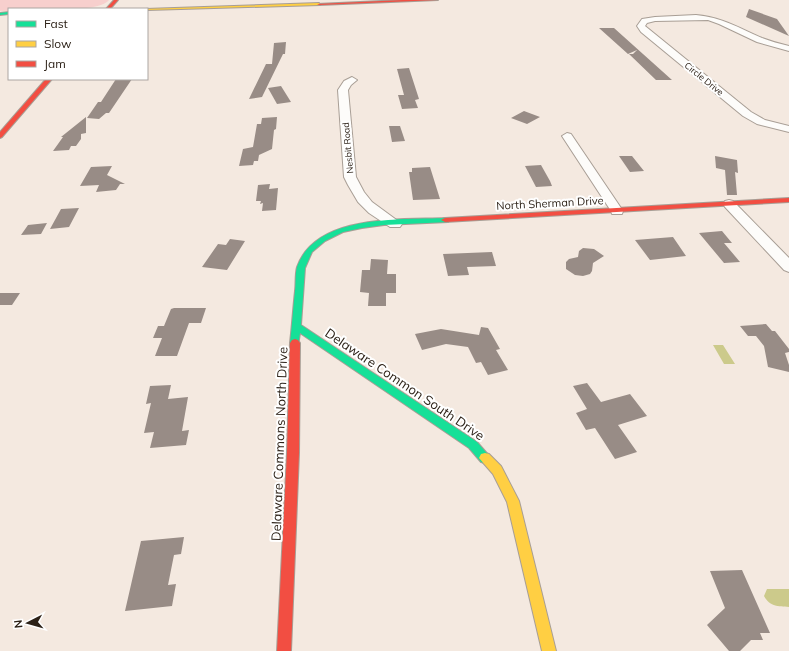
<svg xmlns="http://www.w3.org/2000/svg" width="789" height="651" font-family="Mulish,sans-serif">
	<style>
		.green { fill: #f7cfcd }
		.water { fill: #ccca8b }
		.building { fill: #988c86 }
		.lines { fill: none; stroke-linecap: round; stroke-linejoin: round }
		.street-casing { stroke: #a89e95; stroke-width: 2 }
		.fast-casing { stroke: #a89e95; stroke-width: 2 }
		.slow-casing { stroke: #a89e95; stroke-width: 2 }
		.jam-casing { stroke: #a89e95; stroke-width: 2 }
		.street { fill: #fdfcfa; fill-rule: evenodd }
		.fast { fill: #16e098; fill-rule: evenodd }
		.slow { fill: #ffcf43; fill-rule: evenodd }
		.jam { fill: #f24e42; fill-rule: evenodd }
		.labels { text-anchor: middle; stroke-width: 4; stroke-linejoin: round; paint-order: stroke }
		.far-street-label { font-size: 9px; fill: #2c2117; stroke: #fff }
		.street-label { font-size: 11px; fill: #2c2117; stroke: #fff }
		.near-street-label { font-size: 13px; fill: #2c2117; stroke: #fff }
	</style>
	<rect width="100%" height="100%" fill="#f4e9e0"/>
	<path class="green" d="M0,0H109C98,14 28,9 9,9V11H0Z"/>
	<path class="water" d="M713,345H723L735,364H724Z
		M767,589H789V607C778,606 770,607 764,596Z"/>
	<path class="building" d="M749,9L777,19L789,36L746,17Z
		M599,28H614L672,80H656L629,54H633L637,50L628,54Z
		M286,42L285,54H283L262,97L249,99L266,64H272L274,43Z
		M409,68L419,99L415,100L418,108L402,109L398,95H404L397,69Z
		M116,79H132L109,113H106L99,119L87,118L98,102H101Z
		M281,86L291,102L277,104L268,88Z
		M524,111L540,117L527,124L511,118Z
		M86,117V133L81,134V139L76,146H71L69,150L53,151L63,137H61Z
		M277,117L276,129L274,130L272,149L259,155L258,161H254L253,165L239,166L243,149L253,147L257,124H261L262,118Z
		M389,126H400L405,141L392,142Z
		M619,156H632L644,171L630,172Z
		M715,156L737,160L738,173L735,172L737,195H727L725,170L716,168Z
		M541,165L550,181L552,186L536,187L525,166Z
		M112,166L107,175L125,184H120L116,190L96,192L99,185L80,186L91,167Z
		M430,167L440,199L413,200L409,172H412V168Z
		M270,184L269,189L278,188L276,210L262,211L263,203L260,204L261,201H256L258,185Z
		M79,208L69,227L50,229L61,209Z
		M47,223L41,234L21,235L28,225Z
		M722,231L732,243H724L740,262L724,263L699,233Z
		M673,237L686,256L650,260L635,240Z
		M230,239L245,241L227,270L202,267L218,244L226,245Z
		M583,248L594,249L604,256L593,263L592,271L590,274L583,276L575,275L566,269V262L569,259L578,257L579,251Z
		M492,252L496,266L467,267L469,275L448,276L443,254Z
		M371,259L388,260L387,274H396V293H386V306H368L369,293L360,292L362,270H370Z
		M0,293H20L12,305H0Z
		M174,308H206L201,323H189L177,356H155L162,338H153L158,326H164L171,309Z
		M766,324L772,331H775L789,349V352L785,353L789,365V372L768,367L764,346L756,336H748L740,326Z
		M481,327L488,328L500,349L496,350L508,370L488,375L481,362L476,363L468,347L446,344L422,350L415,334L441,329L479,335Z
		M587,383L601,402L630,394L647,416L618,425L637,452L615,459L595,428L586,430L576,413L587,409L573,386Z
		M171,385L168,399L188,397L182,431L189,430L186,445L150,448L154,432L144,433L151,403L146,404L150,386Z
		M184,537L181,554L174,555L168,585L176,584L172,606L125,611L141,541Z
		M742,570L770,633H760L763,640H751L740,651H729L707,625L725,608L710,571Z"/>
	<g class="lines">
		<g class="street-casing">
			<path id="street" d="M696,15C721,17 739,28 762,38C770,41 780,44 789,46V51L757,42L719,24L708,20L655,21L647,23L645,26L751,112L765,120L789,126V132L757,124L743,116L641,32L637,26L642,19L655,17Z
				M352,77L357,80L351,85L348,90L356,177L364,192L372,202L402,224L400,227H390L369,213L358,202L348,185L344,177L338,90L344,81Z
				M567,133L571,134L623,211L622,214H612L611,211L562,136Z
				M729,200L733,201L789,258V272L784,270L725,207L723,204L725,201Z"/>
		</g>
		<g class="fast-casing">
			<path id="fast" d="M9,12V14L0,15V13Z
				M445,218L449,220L448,222L384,225L362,228L343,232L325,241L312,252L305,268L301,325L477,442L491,458L489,462L485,463L481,462L469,448L300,333L298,346H292L290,343C292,326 293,309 295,291C296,284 295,274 297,267C316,214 399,220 445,218Z"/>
		</g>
		<g class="slow-casing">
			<path id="slow" d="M319,3L320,5L147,10L145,9Z
				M485,453L489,454L501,466L519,501L556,651H542L507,502L493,474L479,458L481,454Z"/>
		</g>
		<g class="jam-casing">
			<path id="jam" d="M114,0H118L110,9H106Z
				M403,0H438L319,5L317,4Z
				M46,79H52L2,137L0,138V132Z
				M789,198V202L445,222L441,220L445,218Z
				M295,339L298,340L300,343L299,453L291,651H277L287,453L290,343L292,340Z"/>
		</g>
		<use href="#street" class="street"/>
		<use href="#fast" class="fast"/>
		<use href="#slow" class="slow"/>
		<use href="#jam" class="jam"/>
	</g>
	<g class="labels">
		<g class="far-street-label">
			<text transform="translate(704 79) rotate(39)" y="3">Circle Drive</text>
			<text transform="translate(348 148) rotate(-95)" y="3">Nesbit Road</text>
		</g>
		<g class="street-label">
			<text transform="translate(550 203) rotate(-3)" y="4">North Sherman Drive</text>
		</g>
		<g class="near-street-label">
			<text transform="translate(405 384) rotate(34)" y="5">Delaware Common South Drive</text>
			<text transform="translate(279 444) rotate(-88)" y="5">Delaware Commons North Drive</text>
		</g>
	</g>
	<rect x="8" y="8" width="140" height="72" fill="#ffffff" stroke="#aba6a2"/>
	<rect x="16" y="21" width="20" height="6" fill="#16e098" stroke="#aba6a2"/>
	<text x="44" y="28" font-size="12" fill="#2c2117">Fast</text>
	<rect x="16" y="41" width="20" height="6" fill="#ffcf43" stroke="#aba6a2"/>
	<text x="44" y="48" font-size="12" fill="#2c2117">Slow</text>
	<rect x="16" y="61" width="20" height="6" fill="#f24e42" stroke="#aba6a2"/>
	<text x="44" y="68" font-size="12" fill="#2c2117">Jam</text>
	<g transform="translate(28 623) rotate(264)" stroke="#ffffff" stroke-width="3" paint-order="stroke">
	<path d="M0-3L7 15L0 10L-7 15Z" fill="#2c2117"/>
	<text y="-6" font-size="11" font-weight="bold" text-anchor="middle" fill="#2c2117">N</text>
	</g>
</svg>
